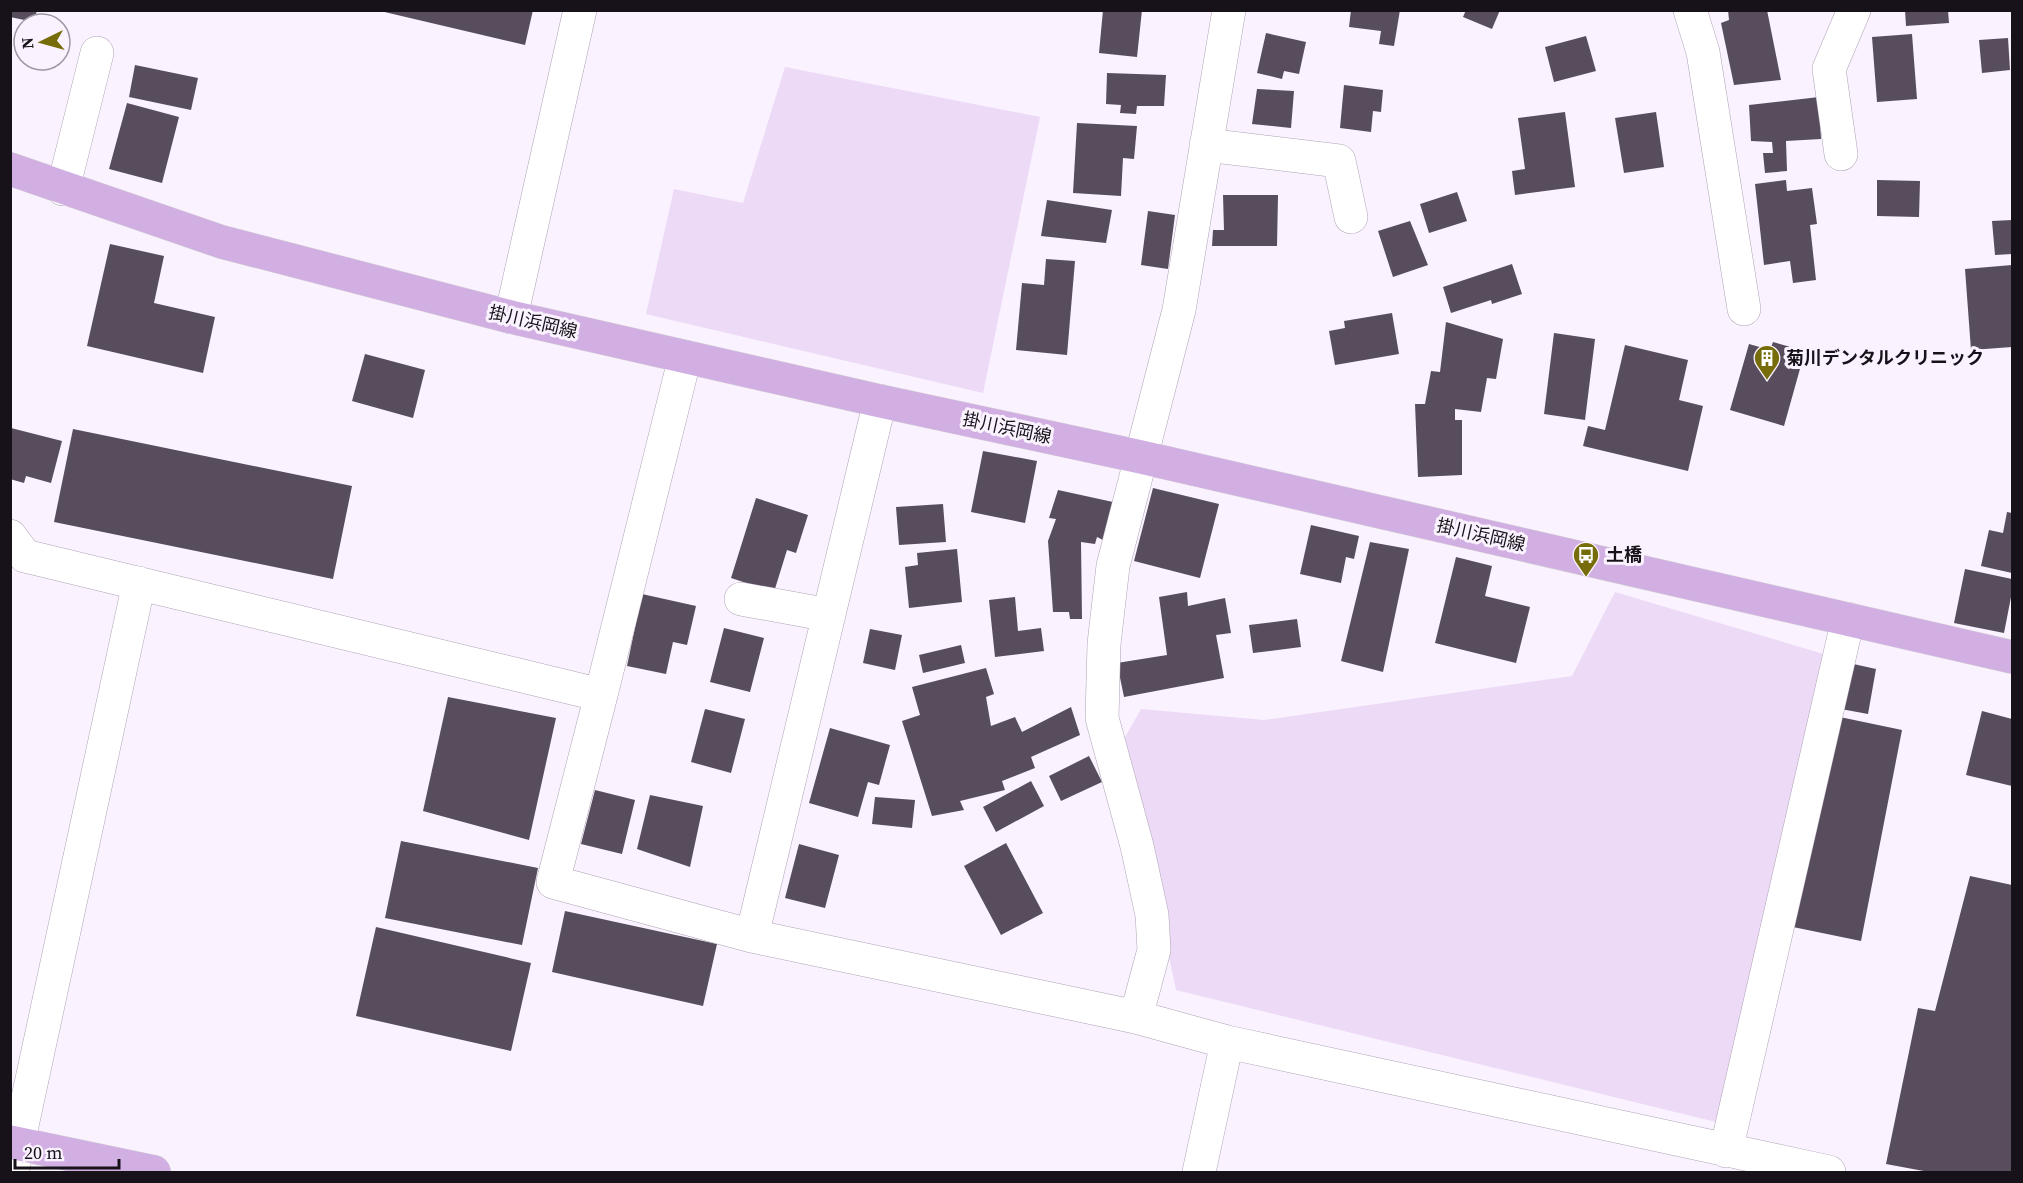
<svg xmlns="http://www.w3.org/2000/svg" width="2023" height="1183" font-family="'Source Serif 4','Noto Sans JP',serif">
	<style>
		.green { fill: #ecdaf6 }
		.building { fill: #574d5c }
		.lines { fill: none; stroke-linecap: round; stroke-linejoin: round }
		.minor-casing { stroke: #afa3b5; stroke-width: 34 }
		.major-casing { stroke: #d5d4d6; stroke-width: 34 }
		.minor { stroke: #fff; stroke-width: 33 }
		.major { stroke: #d1afe2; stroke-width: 33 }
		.labels { text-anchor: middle; stroke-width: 6; stroke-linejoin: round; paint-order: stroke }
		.street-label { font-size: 18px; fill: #171219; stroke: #faf2fe }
		.poi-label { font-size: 18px; font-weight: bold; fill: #171219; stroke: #faf2fe; text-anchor: start }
	</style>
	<rect width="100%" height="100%" fill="#faf2fe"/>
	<path class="green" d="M785,67L1040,117L983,393L646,314L674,189L743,203Z
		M1615,592L1830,656L1720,1123L1176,990L1124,739L1141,709L1264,720L1572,676Z"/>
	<path class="building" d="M10,10H37L34,22L10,17Z
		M376,10H533L525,45Z
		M1103,10H1142L1137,57L1099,53Z
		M1351,10H1400L1394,46L1379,44L1381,31L1349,27Z
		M1466,10H1500L1492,29L1463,17Z
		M1728,10H1767L1781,80L1734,85L1721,23L1729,20Z
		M1905,10H1948L1949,23L1906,26Z
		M1266,33L1306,42L1299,74L1284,71L1282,79L1257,73Z
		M1912,34L1917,99L1877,102L1872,37Z
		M1586,36L1596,71L1554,82L1545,47Z
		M2008,38L2010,70L1982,73L1979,40Z
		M135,65L198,78L191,110L129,97Z
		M1107,73L1166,75L1164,106H1137L1136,114L1120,113L1121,105L1106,104Z
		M1344,85L1383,90L1381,112L1373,111L1371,132L1340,128Z
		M1257,89L1294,91L1291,128L1252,124Z
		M1819,97L1821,139L1786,141L1787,171L1765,173L1763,153H1773L1772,142L1751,141L1749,105Z
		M127,103L179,117L162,183L109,169Z
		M1565,112L1575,187L1515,195L1512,171L1525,169L1518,118Z
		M1656,112L1664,167L1624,173L1615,118Z
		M1077,123L1137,126L1134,159L1123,158L1121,196L1073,193Z
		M1786,180L1787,191L1812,188L1817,224L1810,225L1816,280L1793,283L1790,261L1764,265L1755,184Z
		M1877,180L1920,181L1919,217L1877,216Z
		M1457,192L1467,221L1429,233L1420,204Z
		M1223,195H1278L1277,246H1212L1213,230H1224Z
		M1047,200L1112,210L1106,243L1041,236Z
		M1148,211L1175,215L1168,269L1141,265Z
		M2012,220V254L1995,255L1992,221Z
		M1410,221L1428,265L1393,277L1378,231Z
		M110,244L164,256L154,303L215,317L203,373L87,346Z
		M1046,259L1075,261L1067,355L1016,350L1022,283L1044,285Z
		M1512,264L1522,294L1492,304L1491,300L1451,313L1443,287Z
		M2012,265V347L1971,350L1965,269Z
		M1392,313L1399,354L1335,365L1329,331L1345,328L1344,321Z
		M1446,322L1503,339L1496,379L1487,378L1481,412L1455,409V420H1462V475L1418,477L1415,404H1425L1431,371L1440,372Z
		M1554,333L1595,339L1585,420L1544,414Z
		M1773,342L1805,351L1784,426L1730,410L1749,344L1770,350Z
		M1625,345L1688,360L1679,400L1703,406L1688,471L1583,446L1588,426L1605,430Z
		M365,354L425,370L413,418L352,401Z
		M11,428L62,441L51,483L26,476L24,483L10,479Z
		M73,429L352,486L333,579L54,522Z
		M983,451L1037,461L1025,523L971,512Z
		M1153,488L1219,504L1200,578L1134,561Z
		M1058,490L1113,502L1105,541L1097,537L1095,544L1081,542L1082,619H1070L1069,612H1053L1048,541L1056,519L1049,518Z
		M756,498L808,515L796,553L787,550L774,592L731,578Z
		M943,504L946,542L899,545L896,507Z
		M2007,512L2012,513V573L1981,566L1989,530L2003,533Z
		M1311,525L1359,536L1354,559L1346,557L1341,583L1300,574Z
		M1370,542L1409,549L1383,672L1341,661Z
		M957,549L962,602L909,608L905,567L918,565L917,553Z
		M1456,557L1492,566L1485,596L1530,607L1516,663L1435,643Z
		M1965,569L2012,579V592L2004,633L1954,623Z
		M1187,592L1188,606L1225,598L1231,633L1216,635L1224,678L1124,697L1117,663L1167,655L1159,597Z
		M642,594L696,606L687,645L673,642L666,674L627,666Z
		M1015,597L1018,631L1041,628L1044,651L995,657L989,600Z
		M1297,619L1301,647L1253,653L1249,625Z
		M724,628L764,638L750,692L710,682Z
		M870,629L902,635L895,670L863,663Z
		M961,645L965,663L923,673L919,655Z
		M1849,663L1876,669L1868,714L1841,709Z
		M986,668L994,694L986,697L991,726L1015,717L1022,732L1071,707L1080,735L1031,757L1035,768L1002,781L1005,790L960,801L964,810L932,816L902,721L920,715L912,687Z
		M448,697L556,718L529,840L423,811Z
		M705,709L745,719L731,773L691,762Z
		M1982,711L2012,719V786L1966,775Z
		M1835,716L1902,730L1861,941L1793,927Z
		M830,728L890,745L879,785L868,782L858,817L809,803Z
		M1089,756L1102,782L1061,801L1049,776Z
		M1031,781L1044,806L996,832L983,807Z
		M595,790L635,800L622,854L581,844Z
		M650,795L703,806L690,867L637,849Z
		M875,797L915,800L912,828L872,824Z
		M401,841L538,868L522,945L385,918Z
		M1006,843L1043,913L1001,935L964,866Z
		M799,844L839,855L825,908L785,898Z
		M1970,876L2012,885V1172H1929L1886,1164L1918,1008L1935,1011Z
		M565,911L717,944L703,1006L552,972Z
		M376,927L531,963L511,1051L356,1016Z"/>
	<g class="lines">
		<g class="minor-casing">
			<path id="minor" d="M1690,10L1703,52L1744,309
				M1206,145L1339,161L1351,217
				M1841,154L1829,69L1854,10
				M63,189L97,53
				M511,317L580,10
				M10,536L25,556L601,695L553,882L752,936L1136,1017L1227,1042L1829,1172
				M741,599L829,615
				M601,695L685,357
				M752,936L880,401
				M1136,1017L1154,950L1152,915L1137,846L1102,718L1104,644L1113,566L1179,310L1229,10
				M1726,1151L1848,619
				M12,1172L139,583
				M1199,1172L1227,1042"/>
		</g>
		<g class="major-casing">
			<path id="major" d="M10,169L222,242L511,317L880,401L1141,457L2012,657
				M10,1142L154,1172"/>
		</g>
		<use href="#minor" class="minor"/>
		<use href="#major" class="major"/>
	</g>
	<defs>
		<g id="building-pin" transform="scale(1.35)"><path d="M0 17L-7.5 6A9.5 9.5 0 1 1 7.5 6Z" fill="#766d0a" stroke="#faf2fe"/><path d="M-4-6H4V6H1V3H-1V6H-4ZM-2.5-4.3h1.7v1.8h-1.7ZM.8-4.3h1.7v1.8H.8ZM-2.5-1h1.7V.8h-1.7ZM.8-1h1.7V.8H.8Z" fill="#fff"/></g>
		<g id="bus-pin" transform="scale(1.35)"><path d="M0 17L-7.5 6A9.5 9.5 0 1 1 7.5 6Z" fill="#766d0a" stroke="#faf2fe"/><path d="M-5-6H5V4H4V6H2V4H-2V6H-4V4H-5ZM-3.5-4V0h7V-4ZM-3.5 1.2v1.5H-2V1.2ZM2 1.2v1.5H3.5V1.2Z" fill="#fff"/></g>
	</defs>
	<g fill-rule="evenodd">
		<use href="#building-pin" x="1767" y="358"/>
		<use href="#bus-pin" x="1586" y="555"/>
	</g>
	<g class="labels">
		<g class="street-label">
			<text transform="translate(533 322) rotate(13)" y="6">掛川浜岡線</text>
			<text transform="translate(1007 428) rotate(12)" y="6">掛川浜岡線</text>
			<text transform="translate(1481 535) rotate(13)" y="6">掛川浜岡線</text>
		</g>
		<g class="poi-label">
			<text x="1786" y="364">菊川デンタルクリニック</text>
			<text x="1606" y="561">土橋</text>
		</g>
	</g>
	<rect width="2023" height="1183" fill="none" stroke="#171219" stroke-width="24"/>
	<g transform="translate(42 42) rotate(265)"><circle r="28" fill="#faf2fe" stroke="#9f98a2" stroke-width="1.5"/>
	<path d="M0-4.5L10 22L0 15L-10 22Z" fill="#766d0a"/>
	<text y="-9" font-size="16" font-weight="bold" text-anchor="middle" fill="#171219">N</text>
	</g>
	<path d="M15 1159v9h104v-9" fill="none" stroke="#171219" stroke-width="3"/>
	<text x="24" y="1159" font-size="18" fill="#171219" stroke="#faf2fe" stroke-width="4.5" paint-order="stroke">20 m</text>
</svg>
